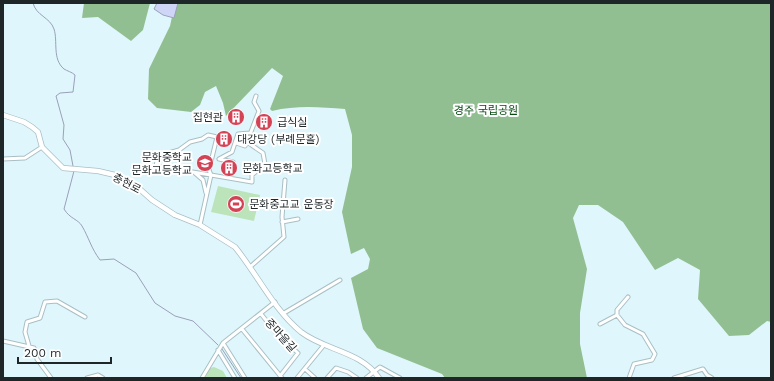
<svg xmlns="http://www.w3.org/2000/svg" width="774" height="381" font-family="'Work Sans','Noto Sans KR',sans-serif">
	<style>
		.green { fill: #bbe4ba }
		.forest { fill: #92bf92 }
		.water { fill: #cfd5f7; stroke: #9aa0b9 }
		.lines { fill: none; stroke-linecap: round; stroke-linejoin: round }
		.stream { stroke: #9aa0b9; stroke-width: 1 }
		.street-casing { stroke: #a9bfc4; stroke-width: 5 }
		.secondary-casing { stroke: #a9bfc4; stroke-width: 6 }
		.street { stroke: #fff; stroke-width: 3 }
		.secondary { stroke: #fff; stroke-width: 4.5 }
		.labels { text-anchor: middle; stroke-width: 4; stroke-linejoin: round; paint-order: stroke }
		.park-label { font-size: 11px; fill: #064a10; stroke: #fff }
		.poi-label { font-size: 11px; fill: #1e2628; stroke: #fff; text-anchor: start }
		.street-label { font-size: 11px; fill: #1e2628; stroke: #fff }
	</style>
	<rect width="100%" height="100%" fill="#dff7fc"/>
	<path class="green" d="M218,186L260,195L254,221L211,212Z
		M214,367L223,371L227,378H205L210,368Z"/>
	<path class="forest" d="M84,3H150L143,30L131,41L98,17L82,18Z
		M175,3H771V322L767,321L749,335L729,336L698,299L700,270L678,258L655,270L623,222L598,205H579L573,218L587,269L580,313V344L587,378H445L442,374L377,348L363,329L351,278L368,269L370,259L364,248L351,254L342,212L352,167V135L345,109C320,107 296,105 272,111L270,109L283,76L272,68L226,116L223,103L216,86L205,92L200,105L191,112L157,108L148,99L149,69L170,26Z"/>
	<path class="water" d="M157,3H178L174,18L163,15L154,9Z"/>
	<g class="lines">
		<path class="stream" d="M33,3C36,16 50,17 54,29C58,41 52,59 64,69C67,71 72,72 75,75L73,92L60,93L56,96L64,125L63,139L70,150L73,166
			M74,171L64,209C70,219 78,219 82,226C89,238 91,248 100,260L114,259L136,273L155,303L175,316L193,321L218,345
			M222,349L241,378"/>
		<g class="street-casing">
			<path id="street" d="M236,140V143L245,146L247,142
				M3,159L25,158L42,147
				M219,159L232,152L238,134L250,133
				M219,159L233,162
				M195,173L203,180L206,193
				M282,222L298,219
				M200,225L211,175L156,166L158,156L179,150L190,142L202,139L208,135L217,137L209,170L211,175L252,182V175L265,164L263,153L247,142L259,111L254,102L256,96
				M250,267L284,237L282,217L285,180
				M284,313L340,280
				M261,314L278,335L298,353L280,376
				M617,315V310L628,297
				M600,324L617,315L625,325L643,334L655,354L652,360L634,364L629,378
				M242,329L282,378
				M3,341L34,348L37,359L51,378
				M223,343L245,378
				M29,346L25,332L27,322L40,318L45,302L57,301L85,317
				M218,350L235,378
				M305,369L315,378
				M87,378L98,375L103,378
				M202,378L223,343L275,302
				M297,378L324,345
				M327,378L336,368L348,372L357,378
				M366,378L380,367L400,378
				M674,378L703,369L707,375L712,378"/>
		</g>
		<g class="secondary-casing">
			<path id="secondary" d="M3,115L24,122L32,127L38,132L42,147L63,168L98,171L115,175L134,184L152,200L175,215L200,225L235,247C257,274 274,310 301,332C326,351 361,351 379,378"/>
		</g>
		<use href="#street" class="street"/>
		<use href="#secondary" class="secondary"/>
	</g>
	<defs>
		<g id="building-disc" transform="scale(0.9)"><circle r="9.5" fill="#d34356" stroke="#fff"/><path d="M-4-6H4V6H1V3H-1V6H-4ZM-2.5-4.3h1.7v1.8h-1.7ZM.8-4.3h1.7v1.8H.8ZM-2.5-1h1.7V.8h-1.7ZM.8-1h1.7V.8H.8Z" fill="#fff"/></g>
		<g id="school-disc" transform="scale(0.9)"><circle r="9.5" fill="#d34356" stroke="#fff"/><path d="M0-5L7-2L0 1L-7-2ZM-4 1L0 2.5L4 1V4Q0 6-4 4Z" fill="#fff"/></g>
		<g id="stadium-disc" transform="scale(0.9)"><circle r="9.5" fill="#d34356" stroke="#fff"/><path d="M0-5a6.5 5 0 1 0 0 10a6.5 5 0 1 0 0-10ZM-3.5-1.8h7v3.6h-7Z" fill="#fff"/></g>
	</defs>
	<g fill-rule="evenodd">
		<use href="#building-disc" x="236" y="117"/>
		<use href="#building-disc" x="264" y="122"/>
		<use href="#building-disc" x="224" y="139"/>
		<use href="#school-disc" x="205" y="163"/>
		<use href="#building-disc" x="229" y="168"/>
		<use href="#stadium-disc" x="236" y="204"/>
	</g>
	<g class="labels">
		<g class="park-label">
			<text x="486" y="114">경주 국립공원</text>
		</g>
		<g class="poi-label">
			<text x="223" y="121" text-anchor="end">집현관</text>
			<text x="277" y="126">급식실</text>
			<text x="237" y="143">대강당 (부례문홀)</text>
			<text x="192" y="161" text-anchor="end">문화중학교<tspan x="192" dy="13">문화고등학교</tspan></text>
			<text x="242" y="172">문화고등학교</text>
			<text x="249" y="208">문화중고교 운동장</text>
		</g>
		<g class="street-label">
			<text transform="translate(127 183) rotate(28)" y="4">충현로</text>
			<text transform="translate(281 335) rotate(48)" y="4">중마을길</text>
		</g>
	</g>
	<rect width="774" height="381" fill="none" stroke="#1e2628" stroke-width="8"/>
	<path d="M18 357v6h93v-6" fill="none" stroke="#1e2628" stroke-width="2"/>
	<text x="24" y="357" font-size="12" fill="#1e2628" stroke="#ffffff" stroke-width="3" paint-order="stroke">200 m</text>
</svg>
